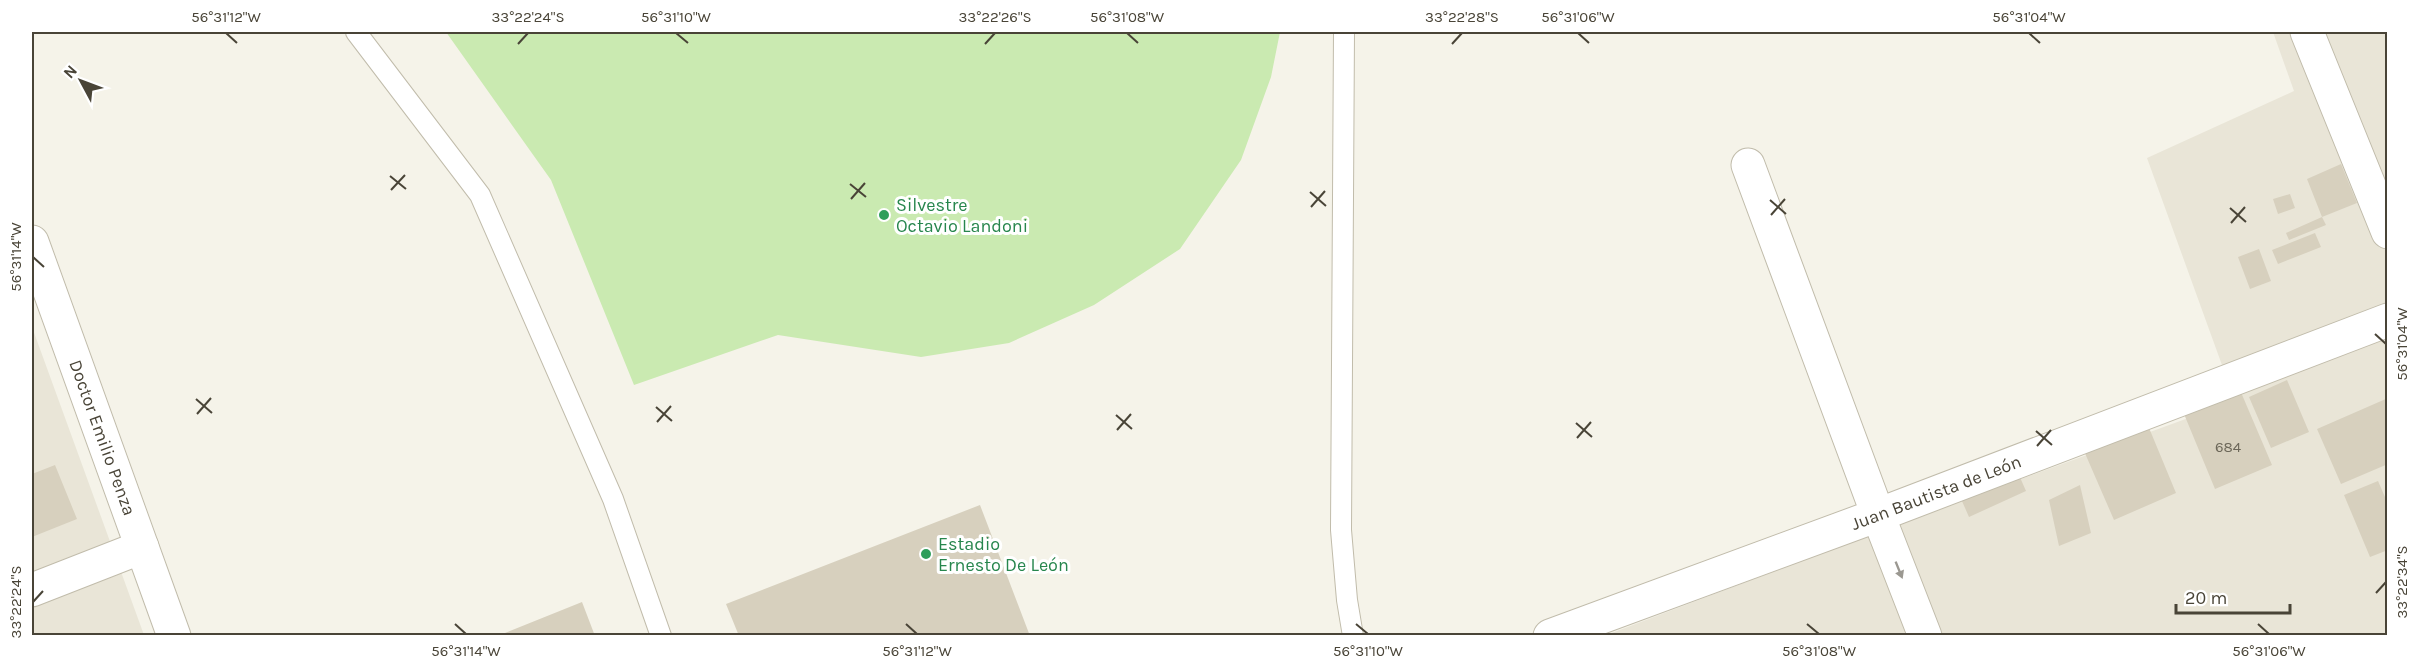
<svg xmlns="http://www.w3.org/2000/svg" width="2419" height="667" font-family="Karla,sans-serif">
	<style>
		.residential { fill: #e9e5d7 }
		.grass { fill: #caeab1 }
		.building { fill: #d7d0be }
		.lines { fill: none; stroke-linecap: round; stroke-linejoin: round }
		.lane-casing { stroke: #c1bcab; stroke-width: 22 }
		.street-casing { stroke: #c1bcab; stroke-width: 35 }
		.lane { stroke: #fff; stroke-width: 20 }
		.street { stroke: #fff; stroke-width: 33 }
		.oneway { fill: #9b9891 }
		.ticks { fill: none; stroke: #494437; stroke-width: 2 }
		.leisure-dot { fill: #2e9e5b; stroke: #fff; stroke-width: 2 }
		.labels { text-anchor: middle; stroke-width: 6; stroke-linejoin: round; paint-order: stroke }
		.number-label { font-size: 15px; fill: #6c6759 }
		.leisure-label { font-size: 18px; fill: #27864d; stroke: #fff; text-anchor: start }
		.street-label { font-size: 18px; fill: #494437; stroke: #fff }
		.neatline { fill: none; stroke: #494437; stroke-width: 2 }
		.ticks-label { font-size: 15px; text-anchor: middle; fill: #494437 }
	</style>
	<rect width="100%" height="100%" fill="#f5f3e9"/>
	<path class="residential" d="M2273,32H2387V635L1604,636L1914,518L2235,401L2147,158L2294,91Z
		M32,327L144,635H32Z"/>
	<path class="grass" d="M446,32H1280L1271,77L1241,160L1180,249L1094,305L1009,343L921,357L778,335L634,385L551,180Z"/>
	<path class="building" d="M2341,164L2357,203L2322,217L2307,179Z
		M2290,194L2295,208L2278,214L2273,199Z
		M2322,217L2326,225L2289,240L2286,233Z
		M2315,233L2321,247L2278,264L2272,250Z
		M2259,249L2271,281L2250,289L2238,257Z
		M2287,380L2309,432L2271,448L2249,397Z
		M2240,390L2272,465L2215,489L2184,414Z
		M2388,398V464L2341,484L2317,429Z
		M2147,423L2176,493L2114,520L2084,451Z
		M55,465L77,519L32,537V474Z
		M2015,466L2026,491L1969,517L1958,492Z
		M2378,481L2388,504V550L2370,557L2344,495Z
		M2080,485L2091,533L2059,546L2049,500Z
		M980,505L1030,636H739L726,604Z
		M582,602L595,636H500V635Z"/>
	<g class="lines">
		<g class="lane-casing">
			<path id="lane" d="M356,32L480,195L613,499L661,636
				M1344,32L1341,530L1347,600L1353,636"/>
		</g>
		<g class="street-casing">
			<g id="street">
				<path d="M2307,32L2388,232"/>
				<path d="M1748,165L1878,515L1925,636"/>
				<path id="s1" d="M32,242L174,636"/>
				<path d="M32,590L142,547"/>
				<path id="s2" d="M1550,636L1878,515L2388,320"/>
			</g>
		</g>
		<use href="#lane" class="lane"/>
		<use href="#street" class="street"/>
	</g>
	<defs><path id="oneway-solid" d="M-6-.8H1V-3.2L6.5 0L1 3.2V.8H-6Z" transform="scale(1.5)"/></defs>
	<use class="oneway" href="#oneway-solid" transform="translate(1899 570) rotate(68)"/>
	<path class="ticks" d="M226,33L237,43M676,33L688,43M1127,33L1138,43M1578,33L1589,43M2029,33L2040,43M518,44L528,33M985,44L995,33M1452,44L1462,33M390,176L406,189M850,184L866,197M391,190L405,175M1310,192L1326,206M851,199L865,183M1770,200L1786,214M1311,207L1325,191M2230,208L2246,222M1771,215L1785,199M2231,223L2245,207M33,257L44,267M2375,334L2386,344M196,399L212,413M656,407L672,421M197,414L211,398M1116,415L1132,429M657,422L671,406M1576,423L1592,437M1117,430L1131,414M2036,431L2052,445M1577,438L1591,422M2037,446L2051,430M2376,593L2386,582M33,602L43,591M455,624L466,634M906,624L917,634M1356,624L1368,634M1807,624L1819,634M2258,624L2269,634"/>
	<g class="leisure-dot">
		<circle cx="884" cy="215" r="6"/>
		<circle cx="926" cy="554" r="6"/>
	</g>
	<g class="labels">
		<g class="number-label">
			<text x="2228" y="452">684</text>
		</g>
		<g class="leisure-label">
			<text x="896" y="211">Silvestre<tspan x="896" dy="21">Octavio Landoni</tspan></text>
			<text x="938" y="550">Estadio<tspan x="938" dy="21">Ernesto De León</tspan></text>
		</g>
		<g class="street-label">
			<text dy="6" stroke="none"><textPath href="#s1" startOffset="208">Doctor Emilio Penza</textPath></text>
			<text dy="6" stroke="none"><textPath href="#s2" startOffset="412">Juan Bautista de León</textPath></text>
		</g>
	</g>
	<rect width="2419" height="667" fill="none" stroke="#ffffff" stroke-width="66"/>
	<g transform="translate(81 81) rotate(311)" stroke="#ffffff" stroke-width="4.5" paint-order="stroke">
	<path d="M0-4.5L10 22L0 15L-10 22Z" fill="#494437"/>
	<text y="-9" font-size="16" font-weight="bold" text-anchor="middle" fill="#494437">N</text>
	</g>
	<path d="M2176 604v9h114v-9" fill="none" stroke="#494437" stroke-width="3"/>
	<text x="2185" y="604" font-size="18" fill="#494437" stroke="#ffffff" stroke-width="4.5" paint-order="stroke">20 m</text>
	<rect x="33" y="33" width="2353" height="601" class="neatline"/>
	<g class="ticks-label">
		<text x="226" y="22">56°31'12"W</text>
		<text x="528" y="22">33°22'24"S</text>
		<text x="676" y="22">56°31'10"W</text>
		<text x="995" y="22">33°22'26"S</text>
		<text x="1127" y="22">56°31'08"W</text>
		<text x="1462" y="22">33°22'28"S</text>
		<text x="1578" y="22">56°31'06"W</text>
		<text x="2029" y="22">56°31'04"W</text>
		<text transform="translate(16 257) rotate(-90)" y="5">56°31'14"W</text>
		<text transform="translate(2402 344) rotate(-90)" y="5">56°31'04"W</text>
		<text transform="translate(2402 582) rotate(-90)" y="5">33°22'34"S</text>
		<text transform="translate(16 602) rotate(-90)" y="5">33°22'24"S</text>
		<text x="466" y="656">56°31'14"W</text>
		<text x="917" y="656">56°31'12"W</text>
		<text x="1368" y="656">56°31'10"W</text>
		<text x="1819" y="656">56°31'08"W</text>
		<text x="2269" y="656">56°31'06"W</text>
	</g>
</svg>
